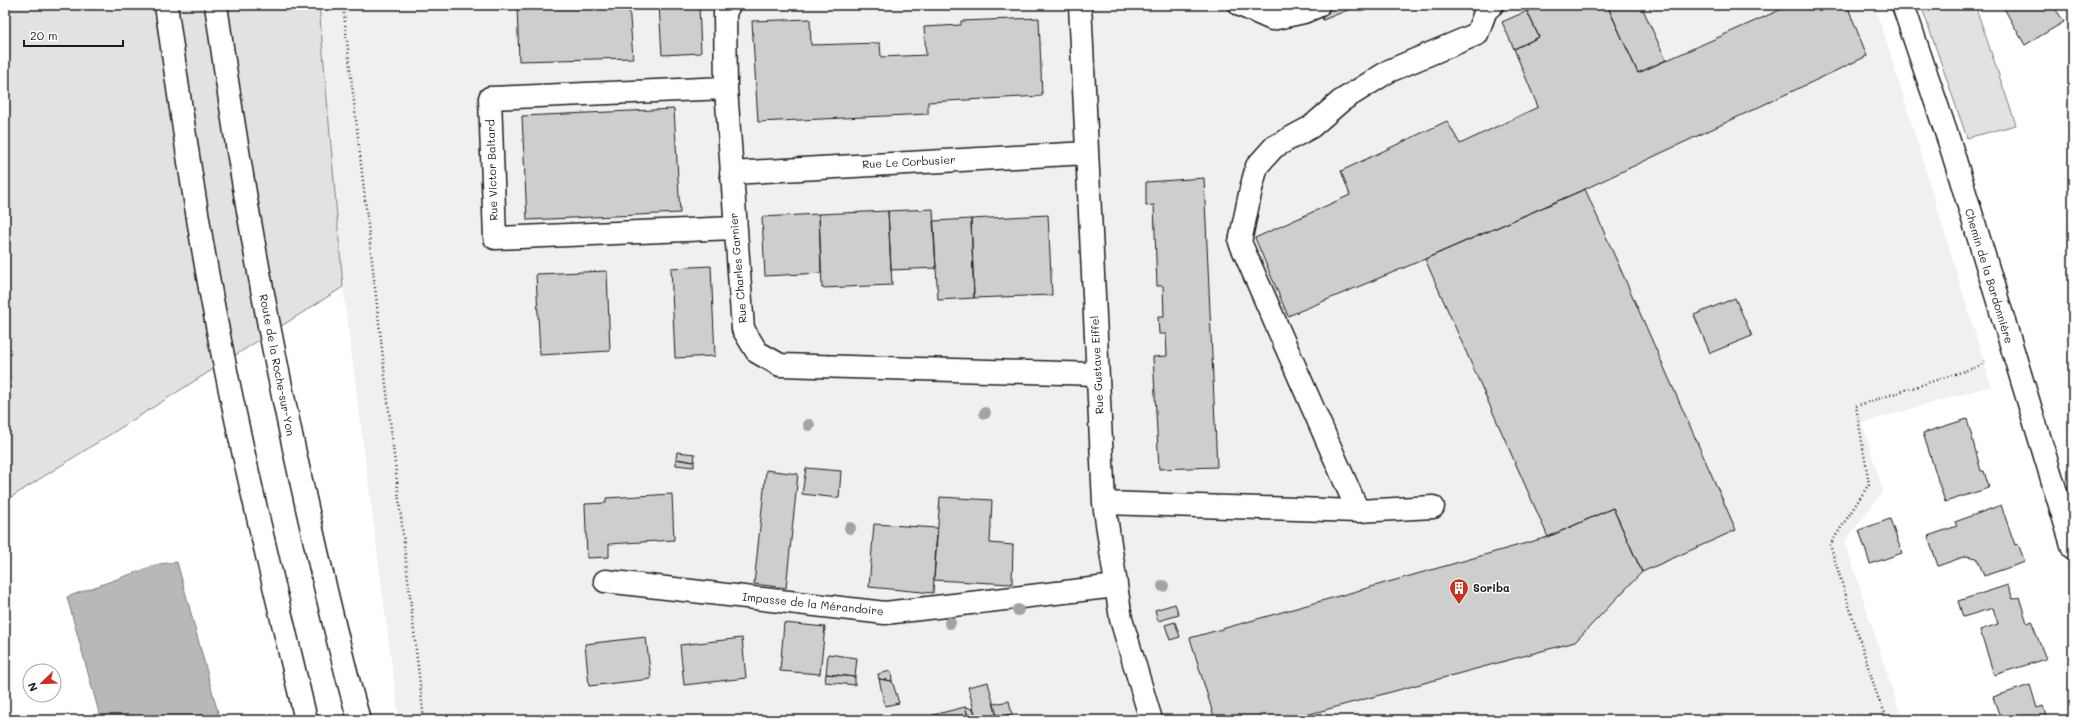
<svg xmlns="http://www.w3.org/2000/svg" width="2078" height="725" font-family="Mali,sans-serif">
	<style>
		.built { fill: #f0f0f0 }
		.green { fill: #e2e2e2; stroke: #7f7f7f }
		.water { fill: #b8b8b8; stroke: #7a7a7a }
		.building { fill: #cecece; stroke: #1c1c1c }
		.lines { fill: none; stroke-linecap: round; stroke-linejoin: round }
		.minor-casing { stroke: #1c1c1c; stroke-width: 25 }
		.highway-casing { stroke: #1c1c1c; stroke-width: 25 }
		.path { stroke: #1c1c1c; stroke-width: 2.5; stroke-dasharray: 1 3; stroke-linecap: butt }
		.minor { stroke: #fff; stroke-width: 22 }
		.highway { stroke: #fff; stroke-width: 22 }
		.tree { fill: #a3a3a3 }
		.labels { text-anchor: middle; stroke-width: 3; stroke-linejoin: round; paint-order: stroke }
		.street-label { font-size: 11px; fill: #1c1c1c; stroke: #fff }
		.poi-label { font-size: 11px; font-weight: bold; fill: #1c1c1c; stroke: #fff; text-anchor: start }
	</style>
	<rect width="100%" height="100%" fill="#fff"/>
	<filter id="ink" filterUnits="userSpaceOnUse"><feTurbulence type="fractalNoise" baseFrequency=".025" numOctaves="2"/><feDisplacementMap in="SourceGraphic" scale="8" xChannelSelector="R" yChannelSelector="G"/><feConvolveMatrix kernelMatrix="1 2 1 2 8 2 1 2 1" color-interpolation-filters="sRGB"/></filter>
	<g filter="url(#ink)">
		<path class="built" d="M319,5H1874L1889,49L1991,386L1862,423L1883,491L1845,542L1902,720H399L343,287Z"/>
		<path class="green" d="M5,5H319L343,287L5,501Z
			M1921,5H1975L2016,125L1967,138Z"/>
		<path class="water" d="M177,562L220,720H101L67,597L159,564Z"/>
		<path class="building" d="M517,5H629L633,58L519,61Z
			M659,5H699L701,53L662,55Z
			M1317,5H1360L1323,20Z
			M1539,5H1607L1638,73L1791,5H1847L1867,56L1585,189L1425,259L1288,316L1255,238L1350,195L1341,171L1447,121L1460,144L1538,107L1514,49L1539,37L1527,11Z
			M1607,5H1641L1666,60L1638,73Z
			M2002,5H2053L2064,22L2025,45Z
			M1527,11L1539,37L1514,49L1502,22Z
			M1039,18L1042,96L928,102V114L758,122L752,21L810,19L811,45L880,43L881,57L926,55L924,27L961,25V21Z
			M674,109L680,213L527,220L522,116Z
			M1204,178L1217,467L1159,469L1153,357L1167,356L1166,334H1159L1158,317H1164L1163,286H1157L1154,205L1146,206V182Z
			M1585,189L1736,530L1642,572L1613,508L1548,537L1425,259Z
			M933,209L936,268L891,270L888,211Z
			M888,211L892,285L822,288L819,214Z
			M819,214L821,273L765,276L762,217Z
			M1048,215L1052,295L974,298L971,219Z
			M971,219L974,298L938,300L933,221Z
			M711,266L715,356L675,358L671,268Z
			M607,271L610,351L540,355L536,274Z
			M1735,298L1752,336L1710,353L1694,315Z
			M1967,419L1981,471H1984L1989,488L1945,502L1923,433Z
			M677,452L695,454L694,462L676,459Z
			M676,459L694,462V467L676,465Z
			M806,468L841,471L839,498L802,494Z
			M766,470L798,474L786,588L754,584Z
			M672,494L674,540L609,544V557L587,558L585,504L606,503V498Z
			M940,497L992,500L990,543L1013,545L1012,584L934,580Z
			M2001,505L2015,545L2018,544L2025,562L1984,576L1977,558L1966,556L1938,566L1928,536L1957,526L1955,522Z
			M1613,508L1642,572L1575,642L1288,720H1215L1190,638L1548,537Z
			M1890,519L1902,553L1870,564L1859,530Z
			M874,524L937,528L933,593L869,587Z
			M2008,585L2013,599L2019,597L2027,623L2031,621L2046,659L1994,675L1980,630L1998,624L1993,608L1963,617L1958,601Z
			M1175,604L1179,615L1158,621L1155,610Z
			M1175,622L1180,637L1170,640L1165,625Z
			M784,623L825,627L820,674L780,671Z
			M646,637L651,679L589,686L585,644Z
			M742,638L746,678L684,685L680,645Z
			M828,654L857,658L855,677L826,674Z
			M891,671L892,681L879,679L878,674Z
			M826,674L855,677V685L825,682Z
			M879,679L892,681L899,703L885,706Z
			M988,682L997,718L1012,714L1013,720H931L934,719L933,715L965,707L968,716L975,714L968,687Z
			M2030,685L2037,708L2043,706L2047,720H2001L1993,697Z
			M1009,701L1012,714L997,718L994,704Z
			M965,707L973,709L975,714L968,716Z"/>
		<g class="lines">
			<g class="minor-casing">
				<path id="minor" d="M729,5L725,13L726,88L743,329L757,352L780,365L1097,374
					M1080,5L1104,503L1121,619L1151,720
					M1240,5L1272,19L1304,12L1318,6
					M1903,5L1951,147L2073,548
					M726,88L490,98L495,238L734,228
					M731,173L1087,153
					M1104,503L1358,511L1433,507
					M1358,511L1240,242L1251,189L1257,166L1274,147L1311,127L1341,101L1389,71L1477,34L1486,10L1492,5
					M605,581L885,613L1116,586"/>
			</g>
			<g class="highway-casing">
				<path id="highway" d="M166,5C182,117 198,230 220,341C245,468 276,594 306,720
					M216,5C240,178 271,350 310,521C325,587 340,654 359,720"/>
			</g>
			<path class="path" d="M343,5L424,720
				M1888,720L1877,695L1830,545L1869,484L1856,406L1980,366L1986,360"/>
			<use href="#minor" class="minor"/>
			<use href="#highway" class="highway"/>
		</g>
		<g class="tree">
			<circle cx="985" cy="413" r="6"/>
			<circle cx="809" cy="425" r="6"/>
			<circle cx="850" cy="528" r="6"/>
			<circle cx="1163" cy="586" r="6"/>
			<circle cx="1018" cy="610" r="6"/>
			<circle cx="950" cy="623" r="6"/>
		</g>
	</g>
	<defs>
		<g id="building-pin" transform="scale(1)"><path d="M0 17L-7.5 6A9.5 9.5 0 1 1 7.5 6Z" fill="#c8321e" stroke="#fff"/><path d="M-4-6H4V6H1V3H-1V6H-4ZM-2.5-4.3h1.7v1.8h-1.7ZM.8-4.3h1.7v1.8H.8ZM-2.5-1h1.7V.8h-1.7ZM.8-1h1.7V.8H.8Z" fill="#fff"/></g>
	</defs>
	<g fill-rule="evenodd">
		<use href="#building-pin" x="1459" y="588"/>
	</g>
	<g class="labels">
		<g class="street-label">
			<text transform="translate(909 162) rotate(-3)" y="4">Rue Le Corbusier</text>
			<text transform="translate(492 170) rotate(-92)" y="4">Rue Victor Baltard</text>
			<text transform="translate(738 268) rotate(-95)" y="4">Rue Charles Garnier</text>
			<text transform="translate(1989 276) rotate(73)" y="4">Chemin de la Bardonnière</text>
			<text transform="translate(277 365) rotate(79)" y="4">Route de la Roche-sur-Yon</text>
			<text transform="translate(1097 365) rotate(-93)" y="4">Rue Gustave Eiffel</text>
			<text transform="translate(813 604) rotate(6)" y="4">Impasse de la Mérandoire</text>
		</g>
		<g class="poi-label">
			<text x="1473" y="592">Soriba</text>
		</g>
	</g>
	<rect width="2078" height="725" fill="none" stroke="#fff" stroke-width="20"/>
	<rect x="10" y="10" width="2058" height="705" fill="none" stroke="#1c1c1c" stroke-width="1.5" filter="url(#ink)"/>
	<g transform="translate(42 683) rotate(247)"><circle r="19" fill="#ffffff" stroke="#a4a4a4"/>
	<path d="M0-3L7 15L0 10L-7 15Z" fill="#c8321e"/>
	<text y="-6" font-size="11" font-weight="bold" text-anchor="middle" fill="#1c1c1c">N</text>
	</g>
	<path d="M24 40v6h99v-6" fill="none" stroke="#1c1c1c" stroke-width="2"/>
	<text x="30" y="40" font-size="12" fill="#1c1c1c" stroke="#ffffff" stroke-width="3" paint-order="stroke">20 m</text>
</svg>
